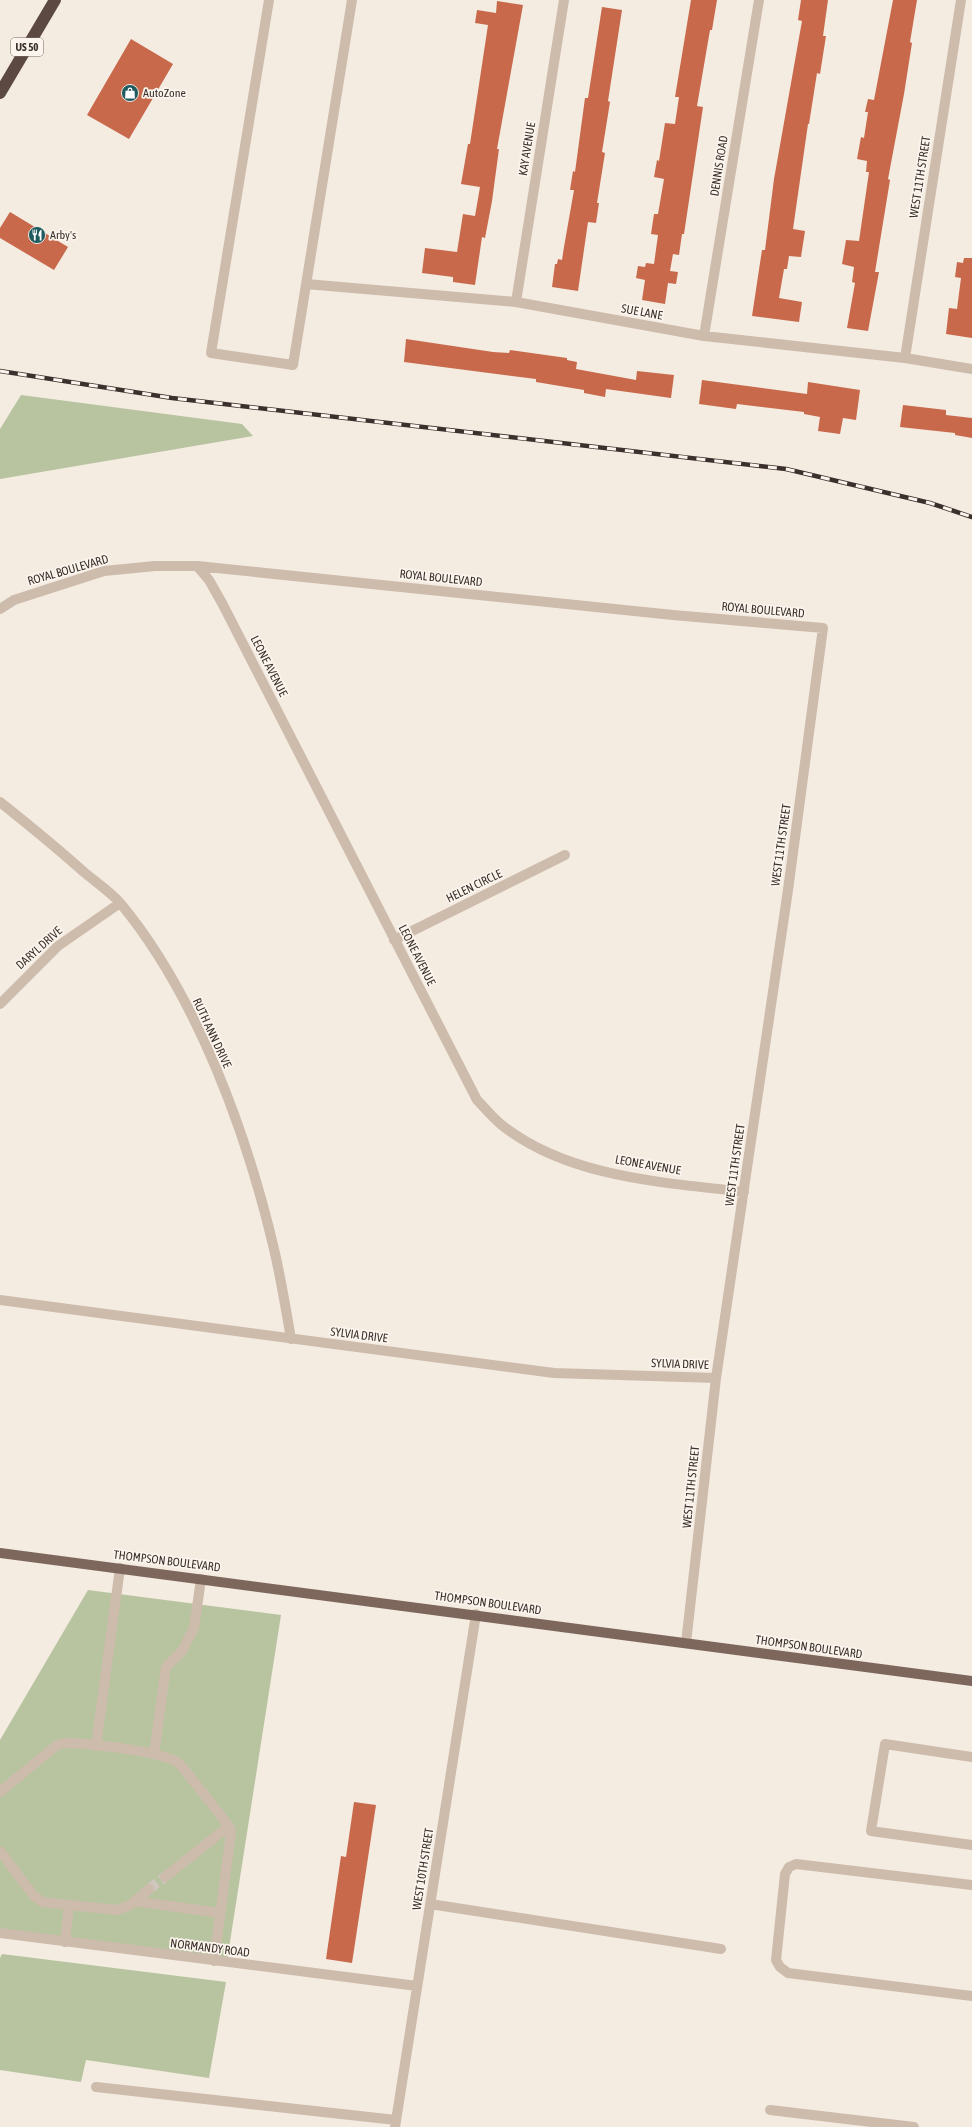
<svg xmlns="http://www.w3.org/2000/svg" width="972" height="2127" font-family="'Asap Condensed',sans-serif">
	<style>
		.green { fill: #b8c4a0 }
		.building { fill: #c8694b }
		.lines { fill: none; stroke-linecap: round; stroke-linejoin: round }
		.minor-tunnel { stroke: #cfc6bd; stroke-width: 10; stroke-dasharray: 10 5; stroke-linecap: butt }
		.minor { stroke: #cdbbac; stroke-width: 10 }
		.major { stroke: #7d675c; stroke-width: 10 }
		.highway { stroke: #5c4a42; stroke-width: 12 }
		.rail-casing { stroke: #3b302b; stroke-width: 4.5 }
		.rail { stroke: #fbf5ee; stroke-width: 3; stroke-dasharray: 9; stroke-linecap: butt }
		.labels { text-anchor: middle; stroke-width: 3.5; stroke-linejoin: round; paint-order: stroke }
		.shield { fill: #fbf5ee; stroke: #756b66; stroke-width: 1 }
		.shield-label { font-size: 11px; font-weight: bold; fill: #3b302b }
		.poi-label { font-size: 12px; fill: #3b302b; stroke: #fbf5ee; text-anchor: start }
		.street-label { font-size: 12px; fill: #3b302b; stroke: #fbf5ee }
	</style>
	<rect width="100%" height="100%" fill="#f4ebe1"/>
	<path class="green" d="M21,395L242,424L253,436L0,479V429Z
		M88,1590L281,1615L227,1961L0,1929V1740Z
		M2,1954L226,1982L209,2078L86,2060L81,2082L0,2070V1958Z"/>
	<path class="building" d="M691,0H717L712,30H710L697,106L703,107L684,234H682L679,255L673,254L670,271L678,272L676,284L668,283L665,304L642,300L645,280L636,278L638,266L645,267L646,263L654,264L658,235L651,234L654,214H658L664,179L654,177L657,160L659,161L665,123L675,124L679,97H675Z
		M801,0H828L823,36H826L820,74L817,73L809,124H808L793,229L805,231L801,257L789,256L787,269H784L779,298L802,302L799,322L752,316L762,250H765L774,179L802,21L798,20Z
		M893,0H917L910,42L912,43L904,94L888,179L890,180L875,272H879L868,331L847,328L855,283L852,282L854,267L842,264L846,240L859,241L869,172H866L867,161L857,159L861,137L864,138L868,112H865L868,99L874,100Z
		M497,1L523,5L497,149H499L492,201L485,238L482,237L475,285L453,282V277L422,273L425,248L457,252L463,214L475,216L480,187L461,184L468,144H470L488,25L475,23L477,10L496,13Z
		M602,7L622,10L608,101L610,102L602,152L605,153L597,203H599L596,223L588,222L578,291L552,287L555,264H557L558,259L562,260L564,247L574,190H570L573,171L575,172L585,98H588Z
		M131,39L173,64L129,139L87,115Z
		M10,212L68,247L54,270L0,238V228Z
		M964,258H972V338L946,334L949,308L957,309L961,278L955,277L957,262L963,263Z
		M406,339L493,352L509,353L510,350L567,358V360L577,362L576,369L636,380L637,371L674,375L671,398L606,389L605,397L584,393V390L536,382V379L404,362Z
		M702,380L807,394L808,382L860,390L856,420L843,418L840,434L818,431L820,417L804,414V412L737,404L736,409L699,404Z
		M903,405L946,410V415L972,418V438L955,435V433L900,427Z
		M354,1802L376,1805L352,1963L326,1959L341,1856L346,1857Z"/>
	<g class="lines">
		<path class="minor-tunnel" d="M149,1889L165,1877"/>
		<path class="minor" d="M269,0L211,353L293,365L352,0
			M306,284L516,302L704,336L905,358L972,369
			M516,302L564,0
			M704,336L759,0
			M905,358L961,0
			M197,566L209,580L222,603L477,1100C485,1108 493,1118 503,1126C570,1178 663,1182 744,1192
			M0,609L14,600L104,571L155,566H197L673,615L823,628L788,890L716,1378L686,1643
			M0,802C29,825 57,848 85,873C97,883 111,892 121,904C197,996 247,1134 274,1249C281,1279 286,1309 291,1339
			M394,940L565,855
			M0,1004L58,946L120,903
			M0,1300L554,1373L716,1378
			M96,1746L120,1568
			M154,1754L166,1667L182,1651L194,1628L201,1579
			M972,1757L885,1744L871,1831L972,1845
			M0,1792L57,1745L64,1743C87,1743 163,1751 180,1764L229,1826L231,1832L214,1961
			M0,1851L33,1895L42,1902L117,1910L130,1905L149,1889
			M165,1877L229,1826
			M972,1885L796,1864L789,1867L785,1874L776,1960L780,1967L788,1973L972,1996
			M134,1901L220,1913
			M430,1904L721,1949
			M0,1933L417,1986
			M65,1942L69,1905
			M96,2087L396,2120
			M770,2110L914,2127
			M395,2127L476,1614"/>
		<path class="major" d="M0,1553L972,1681"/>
		<path class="highway" d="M0,93L55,0"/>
		<g class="rail-casing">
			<path id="rail" d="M0,371L172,398L786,469L930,503L972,517"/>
		</g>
		<use href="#rail" class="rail"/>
	</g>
	<defs>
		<g id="shop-disc" transform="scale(0.9)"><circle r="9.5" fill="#1f5a5e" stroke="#fbf5ee"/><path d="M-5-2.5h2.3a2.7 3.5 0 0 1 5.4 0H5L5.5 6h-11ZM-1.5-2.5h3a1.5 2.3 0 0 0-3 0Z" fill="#fff"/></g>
		<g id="restaurant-disc" transform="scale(0.9)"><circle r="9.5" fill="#1f5a5e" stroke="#fbf5ee"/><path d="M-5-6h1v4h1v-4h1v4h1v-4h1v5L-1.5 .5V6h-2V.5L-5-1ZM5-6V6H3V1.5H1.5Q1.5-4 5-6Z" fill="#fff"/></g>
	</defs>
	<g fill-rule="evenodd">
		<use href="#shop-disc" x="130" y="93"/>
		<use href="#restaurant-disc" x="37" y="235"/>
	</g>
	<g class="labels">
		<rect class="shield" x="11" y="38" width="32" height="18" rx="3"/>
		<g class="shield-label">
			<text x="27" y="51">US 50</text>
		</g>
		<g class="poi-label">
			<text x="143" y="97">AutoZone</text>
			<text x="50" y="239">Arby's</text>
		</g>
		<g class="street-label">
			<text transform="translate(527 149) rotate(-81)" y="4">KAY AVENUE</text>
			<text transform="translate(719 166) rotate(-81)" y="4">DENNIS ROAD</text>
			<text transform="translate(920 177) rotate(-81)" y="4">WEST 11TH STREET</text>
			<text transform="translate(642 312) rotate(10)" y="4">SUE LANE</text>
			<text transform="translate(68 570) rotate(-16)" y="4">ROYAL BOULEVARD</text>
			<text transform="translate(441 578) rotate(6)" y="4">ROYAL BOULEVARD</text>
			<text transform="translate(763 610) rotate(5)" y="4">ROYAL BOULEVARD</text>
			<text transform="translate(269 666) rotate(63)" y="4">LEONE AVENUE</text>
			<text transform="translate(781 845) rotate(-82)" y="4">WEST 11TH STREET</text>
			<text transform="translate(474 886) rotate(-26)" y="4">HELEN CIRCLE</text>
			<text transform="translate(39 948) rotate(-42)" y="4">DARYL DRIVE</text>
			<text transform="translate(417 955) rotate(63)" y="4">LEONE AVENUE</text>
			<text transform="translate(212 1033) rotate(65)" y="4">RUTH ANN DRIVE</text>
			<text transform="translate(648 1165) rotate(10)" y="4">LEONE AVENUE</text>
			<text transform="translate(735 1165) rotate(-82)" y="4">WEST 11TH STREET</text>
			<text transform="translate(359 1335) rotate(7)" y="4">SYLVIA DRIVE</text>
			<text transform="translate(680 1364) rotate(2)" y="4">SYLVIA DRIVE</text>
			<text transform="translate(691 1487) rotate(-84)" y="4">WEST 11TH STREET</text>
			<text transform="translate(167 1561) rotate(7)" y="4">THOMPSON BOULEVARD</text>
			<text transform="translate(488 1603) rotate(8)" y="4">THOMPSON BOULEVARD</text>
			<text transform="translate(809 1647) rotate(8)" y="4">THOMPSON BOULEVARD</text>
			<text transform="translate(423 1869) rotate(-81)" y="4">WEST 10TH STREET</text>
			<text transform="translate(210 1948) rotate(7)" y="4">NORMANDY ROAD</text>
		</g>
	</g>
</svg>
